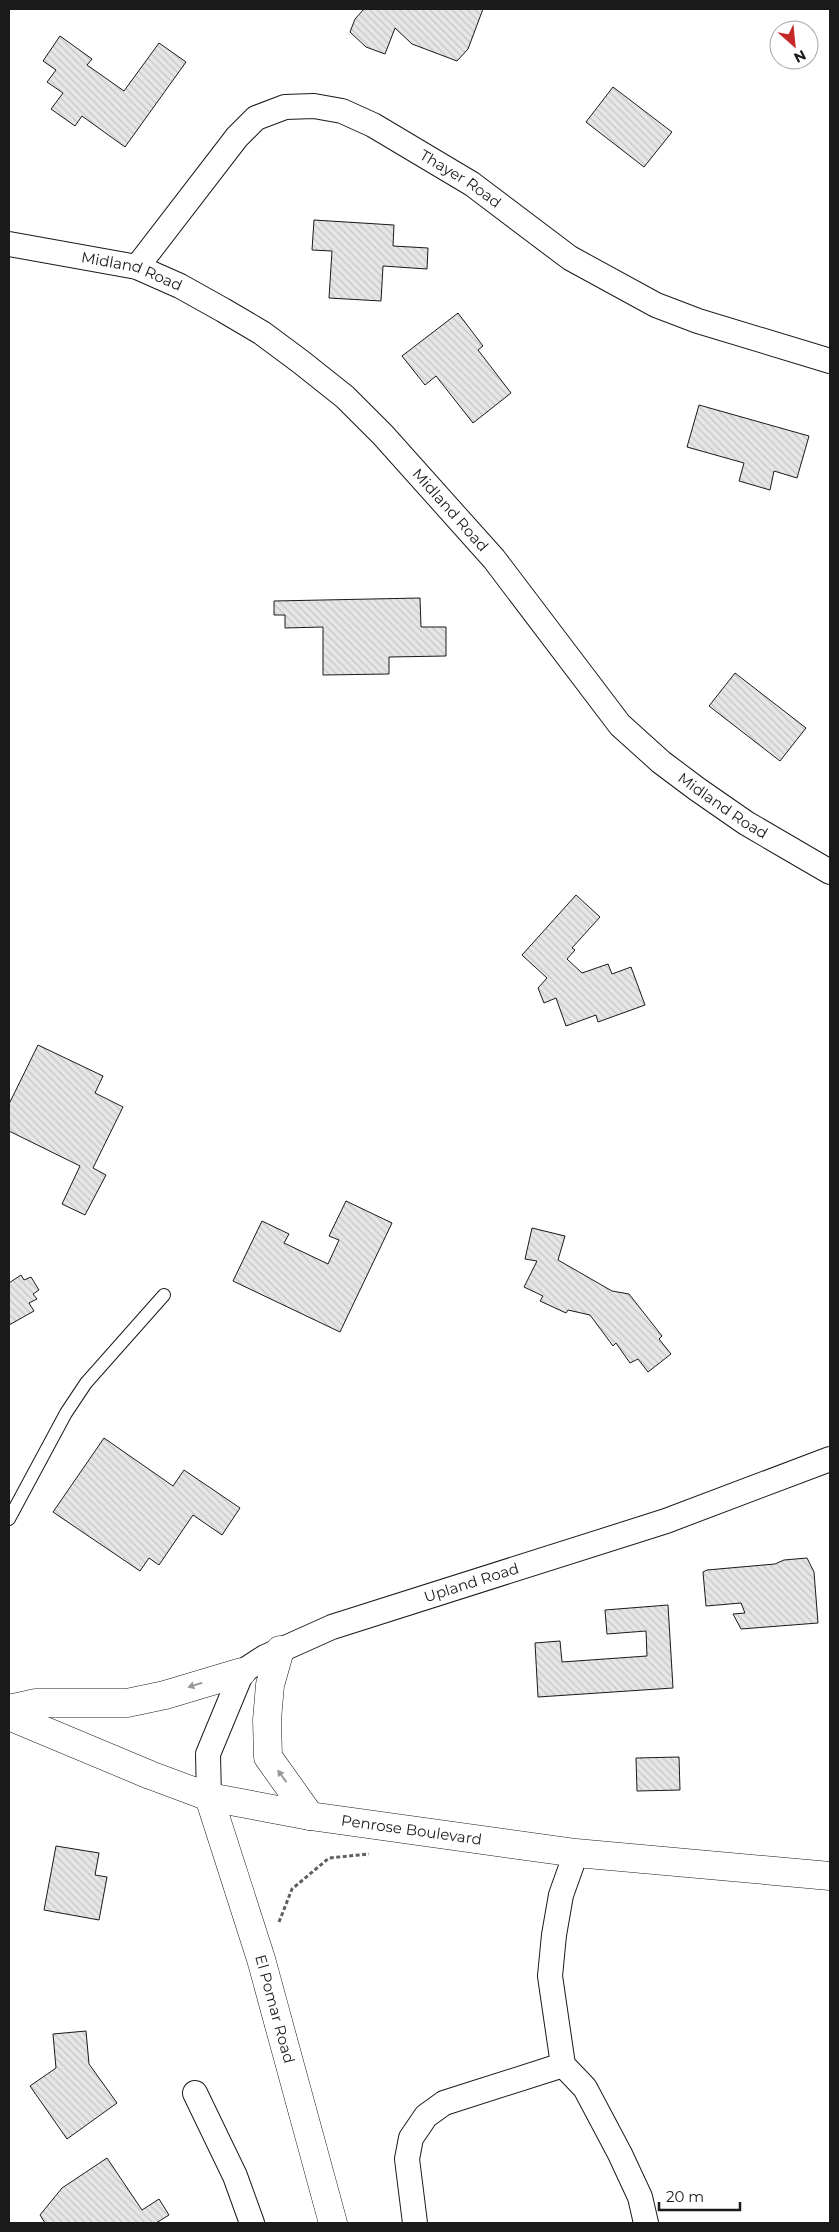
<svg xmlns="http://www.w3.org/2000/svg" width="839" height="2232" font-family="Montserrat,sans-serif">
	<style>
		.building { fill: url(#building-back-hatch); stroke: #1a1a1a }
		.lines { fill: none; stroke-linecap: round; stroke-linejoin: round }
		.service-casing { stroke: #1a1a1a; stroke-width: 14 }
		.minor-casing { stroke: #1a1a1a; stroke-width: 26 }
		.tertiary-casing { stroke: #1a1a1a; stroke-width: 29 }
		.path { stroke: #5f5f5f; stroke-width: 3; stroke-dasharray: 4 2.5; stroke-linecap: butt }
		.service { stroke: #fff; stroke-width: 12 }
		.minor { stroke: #fff; stroke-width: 24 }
		.tertiary { stroke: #fff; stroke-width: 28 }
		.oneway { fill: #989898 }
		.labels { text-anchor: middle; stroke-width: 4; stroke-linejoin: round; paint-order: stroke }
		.street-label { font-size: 15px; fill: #1a1a1a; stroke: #fff }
	</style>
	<defs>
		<pattern id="building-back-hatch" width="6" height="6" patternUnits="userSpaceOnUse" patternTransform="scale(1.25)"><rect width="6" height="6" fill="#e6e6e6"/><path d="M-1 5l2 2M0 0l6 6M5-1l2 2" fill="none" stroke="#c5c5c5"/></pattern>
	</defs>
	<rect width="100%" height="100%" fill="#fff"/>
	<path class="building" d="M364,9H483L468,49L457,61L412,44L395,28L385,54L366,47L350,32L355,19Z
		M60,36L92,59L87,65L124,91L159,43L186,62L125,147L82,116L75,126L51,109L63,93L47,82L56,70L43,61Z
		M613,87L672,132L644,167L586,122Z
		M314,220L394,225L393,246L428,248L427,269L383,266L381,301L329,298L332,251L312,250Z
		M458,313L483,346L478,350L511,393L473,423L436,376L425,385L402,356Z
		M699,405L809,436L797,478L774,471L770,490L739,481L744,463L687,447Z
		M420,598L421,627H446V656L389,657V674L323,675V627L285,628V615H274V601Z
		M735,673L806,728L780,761L709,706Z
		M576,895L600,917L572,948L575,950L567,959L582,973L608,964L612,974L631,967L645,1005L598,1022L596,1015L566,1026L556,998L544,1003L538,988L547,978L522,955Z
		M38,1045L103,1076L95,1093L123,1107L93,1168L106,1175L85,1215L62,1204L80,1166L9,1131V1104Z
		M346,1201L392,1223L340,1332L233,1281L262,1221L289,1234L284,1243L328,1264L339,1240L329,1236Z
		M532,1228L565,1236L558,1260L612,1291L629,1294L662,1336L659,1339L671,1354L648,1372L638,1359L630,1363L616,1343L613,1346L590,1315L568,1310L566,1313L540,1301L543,1296L524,1287L537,1261L525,1259Z
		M21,1275L24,1280L31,1277L39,1290L33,1294L37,1299L29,1303L34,1311L9,1325V1283Z
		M104,1438L173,1486L184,1470L240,1508L222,1535L193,1515L159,1565L149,1558L140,1571L53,1512Z
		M807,1558L814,1572L818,1623L741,1629L733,1614L745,1613L741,1603L706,1606L703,1572L707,1570L775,1564L784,1560Z
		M668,1605L673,1688L538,1697L535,1643L560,1641L562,1662L647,1656L646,1631L607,1634L605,1610Z
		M679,1757L680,1790L637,1791L636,1758Z
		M56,1846L99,1853L95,1875L107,1877L99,1920L44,1910Z
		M86,2031L89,2064L117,2103L67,2139L30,2086L56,2068L53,2034Z
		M107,2158L142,2210L159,2199L169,2215L156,2223H45L40,2215L62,2188Z"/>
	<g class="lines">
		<g class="service-casing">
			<path id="service" d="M9,1519L66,1413L86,1383L164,1295"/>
		</g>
		<g class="minor-casing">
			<g id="minor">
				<path id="s1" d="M9,244L137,267L180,286L223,310L262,333L301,362L345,397L383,435L494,559L620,725L661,762L697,789L746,823L830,872"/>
				<path id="s2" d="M137,267L237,137L256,118L285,107L314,106L342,111L373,125L472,184L570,258L656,305L698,321L830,361"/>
				<path id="s3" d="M209,1797L208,1754L242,1672L265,1657L332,1627L666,1521L830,1459"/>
				<path d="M576,1853L561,1895L554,1935L550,1976L563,2065L585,2088L620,2154L640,2197L646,2223"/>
				<path d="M195,2093L235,2176L252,2223"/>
				<path d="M415,2223L407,2159L411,2138L426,2116L444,2103L563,2065"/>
			</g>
		</g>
		<g class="tertiary-casing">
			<g id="tertiary">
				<path d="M280,1650L270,1685L267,1720L268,1757L310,1816"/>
				<path d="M9,1709L36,1703H127L165,1695L242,1672"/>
				<path id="s4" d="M9,1716L150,1775L209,1797L310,1816L576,1853L830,1876"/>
				<path id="s5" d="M209,1797L261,1959L333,2223"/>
			</g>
		</g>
		<path class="path" d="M279,1922L292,1889L329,1858L369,1854"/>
		<use href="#service" class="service"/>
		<use href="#minor" class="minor"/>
		<use href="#tertiary" class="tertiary"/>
	</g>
	<defs><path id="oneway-solid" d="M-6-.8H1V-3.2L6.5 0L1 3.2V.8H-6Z" transform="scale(1.25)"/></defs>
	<g class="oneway">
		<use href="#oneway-solid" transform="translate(195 1685) rotate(162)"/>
		<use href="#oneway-solid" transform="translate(282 1776) rotate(-126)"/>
	</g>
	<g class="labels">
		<g class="street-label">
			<text dy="5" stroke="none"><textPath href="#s2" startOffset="416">Thayer Road</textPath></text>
			<text dy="5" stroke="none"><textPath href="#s1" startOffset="126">Midland Road</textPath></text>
			<text dy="5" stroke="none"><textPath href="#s1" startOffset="531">Midland Road</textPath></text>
			<text dy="5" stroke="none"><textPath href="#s1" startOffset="936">Midland Road</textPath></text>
			<text dy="5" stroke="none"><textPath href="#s3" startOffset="379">Upland Road</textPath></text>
			<text dy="5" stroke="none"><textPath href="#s4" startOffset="421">Penrose Boulevard</textPath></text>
			<text dy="5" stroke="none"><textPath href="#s5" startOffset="222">El Pomar Road</textPath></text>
		</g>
	</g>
	<rect width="839" height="2232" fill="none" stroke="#1a1a1a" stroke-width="20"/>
	<g transform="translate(794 45) rotate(153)"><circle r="24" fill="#ffffff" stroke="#a3a3a3"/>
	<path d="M0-4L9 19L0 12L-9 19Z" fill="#c62828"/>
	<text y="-8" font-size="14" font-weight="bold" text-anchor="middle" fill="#1a1a1a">N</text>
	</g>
	<path d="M659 2202v8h81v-8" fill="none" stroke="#1a1a1a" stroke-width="2.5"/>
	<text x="666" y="2202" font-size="15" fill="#1a1a1a" stroke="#ffffff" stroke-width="4" paint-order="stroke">20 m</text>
</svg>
